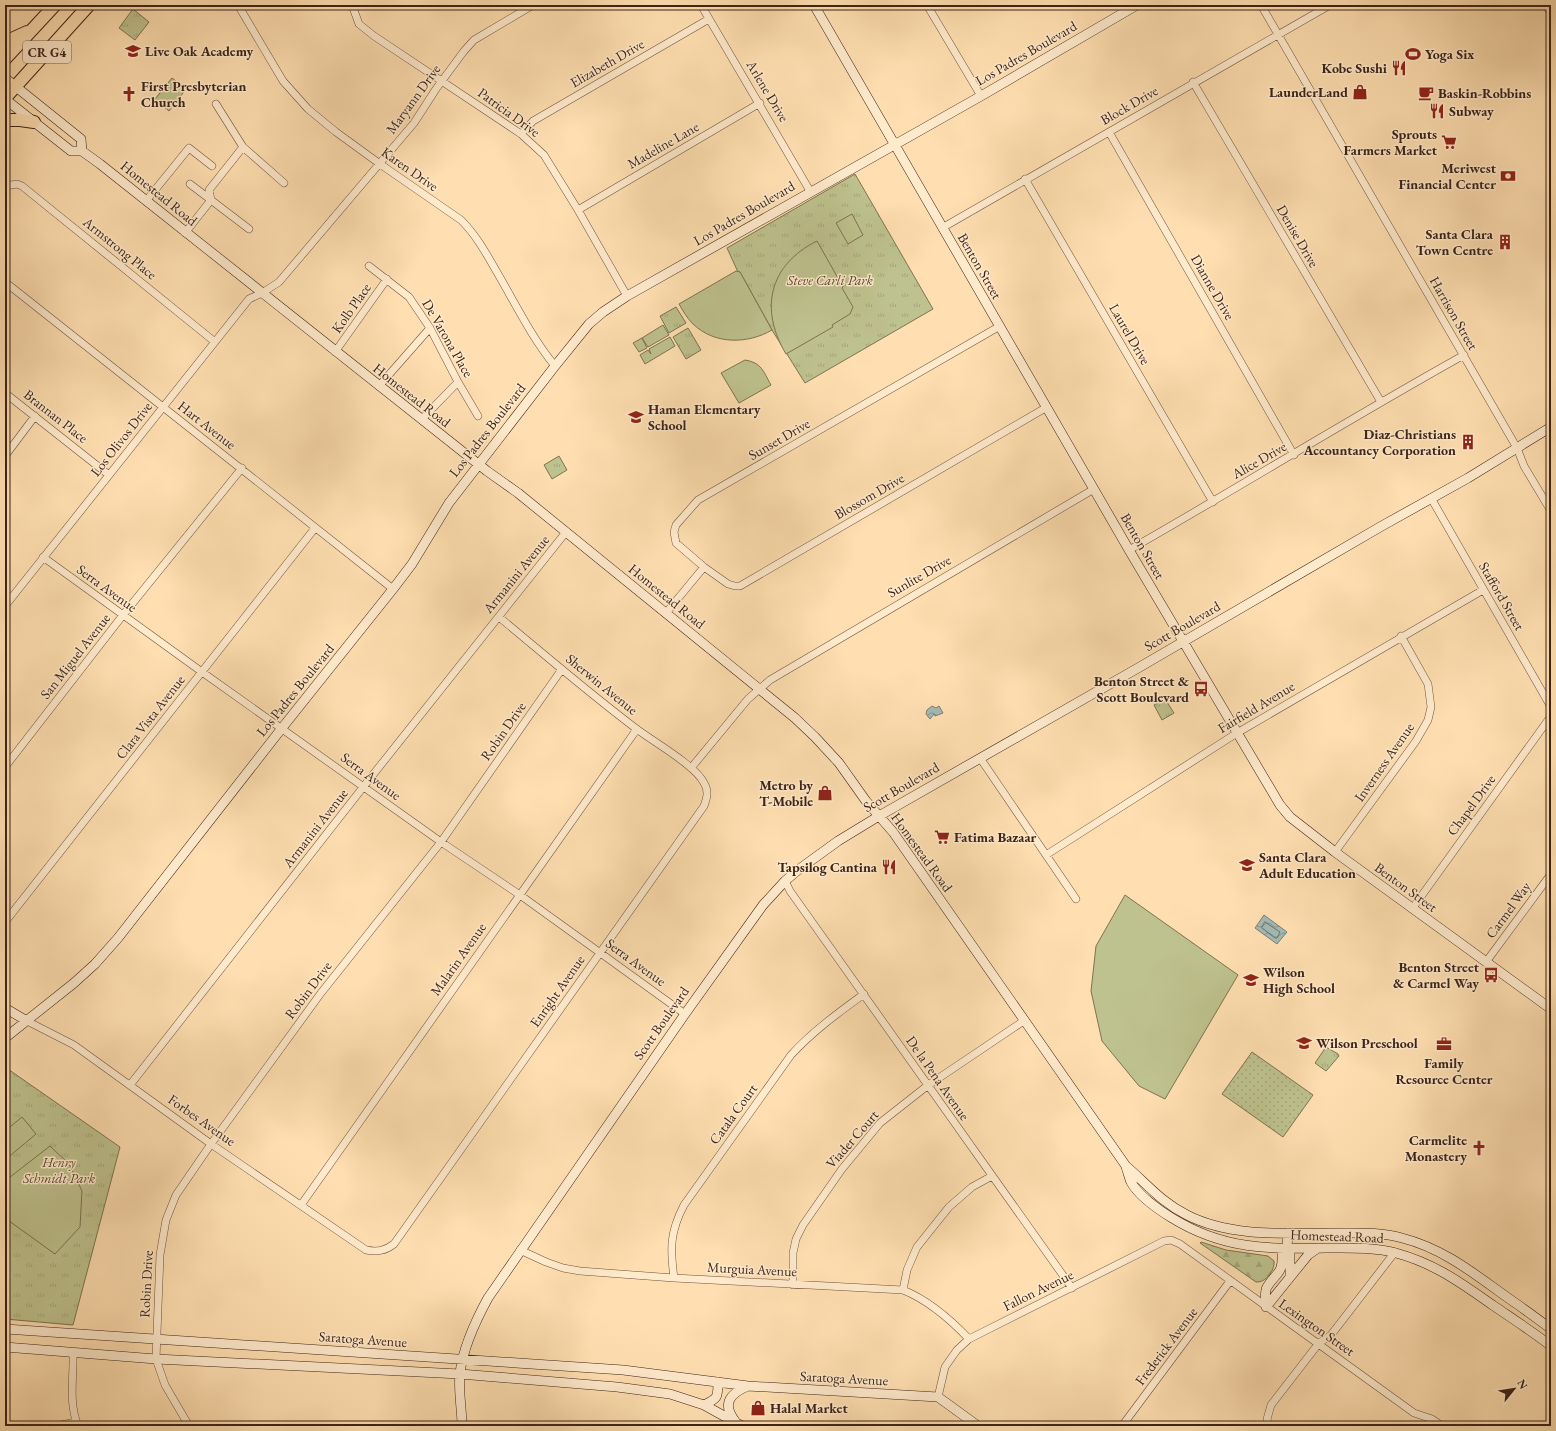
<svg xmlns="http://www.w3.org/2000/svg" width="1556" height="1431" font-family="'EB Garamond',serif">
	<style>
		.grass { fill: url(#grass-tufts); stroke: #7e7252 }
		.forest { fill: url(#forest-firs); stroke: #7e7252 }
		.garden { fill: url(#garden-dots); stroke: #7e7252 }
		.pitch { fill: #bec28e; stroke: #7e7252 }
		.water { fill: url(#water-waves); stroke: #7a7e76 }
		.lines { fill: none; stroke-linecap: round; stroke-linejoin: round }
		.shore { stroke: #706e66; stroke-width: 1 }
		.street-casing { stroke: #6e523e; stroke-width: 8 }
		.secondary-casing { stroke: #3d2317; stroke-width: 10 }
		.highway-casing { stroke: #3d2317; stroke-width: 14 }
		.street { stroke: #ffeacc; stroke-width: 7 }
		.secondary { stroke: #ffeacc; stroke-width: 9 }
		.highway { stroke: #ffdfb1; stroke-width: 12 }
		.labels { text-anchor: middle; stroke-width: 3; stroke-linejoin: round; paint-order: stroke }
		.shield { fill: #ffeacc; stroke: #775f4d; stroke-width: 1 }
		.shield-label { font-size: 13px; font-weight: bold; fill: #3d2317 }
		.poi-label { font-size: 14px; font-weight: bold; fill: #3d2317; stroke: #ffeacc; text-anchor: start }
		.street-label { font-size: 14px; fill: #3d2317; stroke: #ffeacc }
		.park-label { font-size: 14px; font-style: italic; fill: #5d4b35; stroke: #ffeacc }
	</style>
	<defs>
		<pattern id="grass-tufts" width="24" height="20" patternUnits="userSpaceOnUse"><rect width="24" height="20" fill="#bec28e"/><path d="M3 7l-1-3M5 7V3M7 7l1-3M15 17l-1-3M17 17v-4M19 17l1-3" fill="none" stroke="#a4a67a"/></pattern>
		<pattern id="forest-firs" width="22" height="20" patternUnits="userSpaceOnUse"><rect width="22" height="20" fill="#bec28e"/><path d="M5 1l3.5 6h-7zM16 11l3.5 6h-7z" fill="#a4a67a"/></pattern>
		<pattern id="garden-dots" width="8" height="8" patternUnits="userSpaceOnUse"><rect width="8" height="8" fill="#bec28e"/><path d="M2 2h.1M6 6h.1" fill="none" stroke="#a4a67a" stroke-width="1.8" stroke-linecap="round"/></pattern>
		<pattern id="water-waves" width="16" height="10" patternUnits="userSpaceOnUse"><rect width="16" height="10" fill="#a3bab5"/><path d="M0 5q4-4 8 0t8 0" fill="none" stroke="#869792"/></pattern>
	</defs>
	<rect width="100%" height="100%" fill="#ffdfb1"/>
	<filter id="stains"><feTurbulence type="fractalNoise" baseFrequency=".005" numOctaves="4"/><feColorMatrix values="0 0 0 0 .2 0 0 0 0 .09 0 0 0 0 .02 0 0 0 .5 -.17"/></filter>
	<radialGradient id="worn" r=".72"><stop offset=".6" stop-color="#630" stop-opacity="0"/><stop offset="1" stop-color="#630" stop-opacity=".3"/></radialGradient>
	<path class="grass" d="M133,9L149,22L135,40L119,28Z
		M855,174L933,309L805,383L772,330L740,272H738L727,248Z
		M676,307L686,323L669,333L660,316Z
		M688,328L701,350L686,359L673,337Z
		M559,456L567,470L552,479L544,465Z
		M1165,699L1174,713L1162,720L1154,705Z
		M1326,1047L1338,1054L1339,1056L1326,1071L1315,1063Z
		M5,1067L120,1147L73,1325L5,1319Z"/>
	<path class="forest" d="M1201,1242L1226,1250L1268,1256L1274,1261C1275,1270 1266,1283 1256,1282L1200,1243Z"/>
	<path class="garden" d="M1252,1052L1313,1095L1283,1137L1222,1094Z"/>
	<path class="pitch" d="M172,78L186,89L169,111L155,99Z
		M852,214L863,235L848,244L836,223Z
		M817,241L843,287L842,288L853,307L850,314L832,325L833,327L786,354C759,309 769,265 817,241Z
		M736,271L740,272L772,330C748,344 715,345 693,324C687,318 683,311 679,304Z
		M663,325L669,335L648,347L642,338Z
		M670,337L675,346L645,364L640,355L648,350L651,354L649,349Z
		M642,338L647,348L639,352L633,343Z
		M745,360C762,363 763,371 771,385L739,403L721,373Z
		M1125,895L1238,975L1165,1099L1139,1086L1102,1041L1091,991L1096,946Z
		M22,1117L36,1134L5,1160V1131Z
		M50,1146L69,1164L82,1191L80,1227L55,1254L5,1218V1181Z"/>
	<path class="water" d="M932,706L936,708L939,706L943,713L935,716L934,714L930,719L926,714L927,710Z
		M1264,915L1287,932L1277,944L1255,928Z"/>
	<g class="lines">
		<path class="shore" d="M1265,922L1280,932L1277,938H1275L1262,928Z"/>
		<g class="street-casing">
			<path id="street" d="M238,5L283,81L308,109L336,132L380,164L461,220C477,236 487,255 498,274C516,305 532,338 555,366
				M352,5L359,24L374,36L521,134L544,155L578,210L627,296
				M701,5L810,191
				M927,5L981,96
				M1261,5L1517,448L1524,466L1551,511
				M1193,82L1381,402
				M216,104L243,147L284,183
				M1109,132L1294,455
				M521,134L533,121L709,19
				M1025,179L1213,502
				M190,184L249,229
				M5,186L17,184L22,186L215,342
				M146,201L189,148L212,166
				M578,210L760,103
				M942,228L1330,5
				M185,233L211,200L209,190L243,147
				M369,266L409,297L430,328L458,382L478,416
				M5,282L393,589
				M1000,326L698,500L676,525L674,532L676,543L704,567L728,584L735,586H740L1047,407
				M335,352L387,279
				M379,386L430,328
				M5,393L109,475
				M422,419L458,382
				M5,456L35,416
				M1431,498L1551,707
				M1129,550C1241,486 1351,418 1464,355
				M43,557L202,672L441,842L520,895L685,1014
				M5,606L249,299L262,293L279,282L414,123L436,89L464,51L474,40L533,5
				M666,613L704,567
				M980,758L1076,899
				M5,767L123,615L242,468
				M691,768L748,699L770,680L1094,489
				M1335,852L1416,741L1428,720L1431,707L1428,684L1401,636
				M1046,855L1237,733L1483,590
				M785,881L790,891L1072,1288
				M1412,909L1551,716
				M5,922L315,528
				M1486,962L1551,874
				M27,1021L74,1045L211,1144L366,1250C377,1252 385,1251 394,1244L704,806C707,798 709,791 704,783C696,766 654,742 638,730C590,694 545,655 499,617
				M130,1085L364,786L566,532
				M301,1205L637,729
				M520,1250L546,1262L563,1268L580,1271L674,1278L903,1290C928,1300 951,1320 969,1339
				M674,1278C670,1248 670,1232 684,1205L791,1055C813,1031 838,1013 864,994
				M793,1285V1253L796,1239L803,1225L842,1169L880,1123L927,1086L1025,1020
				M903,1290L907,1270L917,1247L949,1207L972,1187L992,1176
				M73,1352C74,1378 68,1401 78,1426
				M938,1397L945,1367L957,1350L969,1339L1164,1241L1171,1240L1180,1244L1414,1413L1432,1419L1442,1426
				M56,1426L76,1422
				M189,1426L165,1385L156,1359L160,1255L166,1220L176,1195L211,1144L321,993L441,842L562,669
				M1122,1426L1230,1281
				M1269,1426L1267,1419L1271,1405L1319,1343L1331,1335L1395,1252"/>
		</g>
		<g class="secondary-casing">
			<path id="secondary" d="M814,5L1129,550L1280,805L1290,817L1335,852L1551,1009
				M1547,5L1551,11
				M5,78L81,139L82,151
				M5,99L71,151H82L100,164L487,471L518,493L795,718L815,737L839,763L866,801L893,832L1126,1166C1147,1184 1161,1202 1187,1215C1232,1238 1289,1233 1339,1233C1360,1233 1381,1232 1402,1238C1438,1247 1467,1268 1497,1290C1515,1303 1533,1315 1551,1329
				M5,1008L27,1021
				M5,1038L74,983L95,964L118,938L282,728L393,589L412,564L449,503L555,366L589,324L603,312L627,296L981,96L1137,5
				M1126,1167C1128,1172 1129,1178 1131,1182C1138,1195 1159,1210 1172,1218C1224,1250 1268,1249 1327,1248C1350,1248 1374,1247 1396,1253C1436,1264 1461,1283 1494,1306C1513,1319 1533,1332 1551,1346
				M1288,1233L1287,1248L1290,1254V1277
				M1266,1307L1308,1255L1318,1248
				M1266,1307C1266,1301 1264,1292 1267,1287C1277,1271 1283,1275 1282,1253L1287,1248
				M5,1329L623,1370L748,1386L938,1397L978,1426
				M5,1347L156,1359L460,1374L617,1387L670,1394L704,1405L742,1426
				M704,1405C717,1398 718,1399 718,1382
				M735,1421C721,1403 731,1393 748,1386
				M462,1426C462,1409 458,1390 460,1373C463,1348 476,1320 488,1298L685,1014L763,905L785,881L798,870L838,841L879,816L1138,668L1380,527L1468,478L1551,427"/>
		</g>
		<g class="highway-casing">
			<path id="highway" d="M5,42L27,32
				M5,59L55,5
				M5,98L89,5
				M5,120H20L34,122"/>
		</g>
		<use href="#street" class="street"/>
		<use href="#secondary" class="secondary"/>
		<use href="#highway" class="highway"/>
	</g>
	<defs>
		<g id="school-bare" transform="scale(1.2)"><path d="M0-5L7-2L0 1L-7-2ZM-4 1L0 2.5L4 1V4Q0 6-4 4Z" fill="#8f2418" stroke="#ffeacc" stroke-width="2.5" paint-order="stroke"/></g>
		<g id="stadium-bare" transform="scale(1.2)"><path d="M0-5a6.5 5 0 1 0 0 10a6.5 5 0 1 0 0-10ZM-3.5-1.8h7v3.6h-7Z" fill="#8f2418" stroke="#ffeacc" stroke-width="2.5" paint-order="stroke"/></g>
		<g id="restaurant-bare" transform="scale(1.2)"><path d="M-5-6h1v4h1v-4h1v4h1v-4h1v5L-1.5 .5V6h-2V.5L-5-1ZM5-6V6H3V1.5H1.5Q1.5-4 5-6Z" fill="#8f2418" stroke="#ffeacc" stroke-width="2.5" paint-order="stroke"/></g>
		<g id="shop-bare" transform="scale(1.2)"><path d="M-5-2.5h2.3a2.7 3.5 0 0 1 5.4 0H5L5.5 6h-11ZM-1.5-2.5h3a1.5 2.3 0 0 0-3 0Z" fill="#8f2418" stroke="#ffeacc" stroke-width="2.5" paint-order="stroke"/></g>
		<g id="cafe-bare" transform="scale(1.2)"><path d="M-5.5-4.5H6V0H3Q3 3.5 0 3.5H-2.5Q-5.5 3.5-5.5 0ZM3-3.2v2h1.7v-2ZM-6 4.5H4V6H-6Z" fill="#8f2418" stroke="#ffeacc" stroke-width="2.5" paint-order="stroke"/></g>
		<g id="church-bare" transform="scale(1.2)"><path d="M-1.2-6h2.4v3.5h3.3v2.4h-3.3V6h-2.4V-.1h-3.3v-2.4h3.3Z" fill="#8f2418" stroke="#ffeacc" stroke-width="2.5" paint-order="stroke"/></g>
		<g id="supermarket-bare" transform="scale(1.2)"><path d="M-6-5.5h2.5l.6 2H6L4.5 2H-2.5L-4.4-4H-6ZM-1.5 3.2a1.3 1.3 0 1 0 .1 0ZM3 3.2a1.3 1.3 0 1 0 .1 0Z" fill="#8f2418" stroke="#ffeacc" stroke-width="2.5" paint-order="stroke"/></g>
		<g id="bank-bare" transform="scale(1.2)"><path d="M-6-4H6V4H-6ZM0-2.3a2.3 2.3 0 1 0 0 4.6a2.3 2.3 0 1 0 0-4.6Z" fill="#8f2418" stroke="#ffeacc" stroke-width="2.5" paint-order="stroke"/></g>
		<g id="building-bare" transform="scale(1.2)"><path d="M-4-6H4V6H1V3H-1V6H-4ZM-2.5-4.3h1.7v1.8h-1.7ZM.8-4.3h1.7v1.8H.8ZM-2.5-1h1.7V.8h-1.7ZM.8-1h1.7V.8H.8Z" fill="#8f2418" stroke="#ffeacc" stroke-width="2.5" paint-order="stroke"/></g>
		<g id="bus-bare" transform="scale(1.2)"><path d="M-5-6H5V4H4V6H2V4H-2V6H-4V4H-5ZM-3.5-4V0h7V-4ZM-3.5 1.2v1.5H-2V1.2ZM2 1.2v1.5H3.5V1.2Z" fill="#8f2418" stroke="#ffeacc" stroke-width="2.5" paint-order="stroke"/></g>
		<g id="office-bare" transform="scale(1.2)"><path d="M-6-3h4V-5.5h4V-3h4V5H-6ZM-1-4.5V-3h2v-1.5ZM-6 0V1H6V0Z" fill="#8f2418" stroke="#ffeacc" stroke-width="2.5" paint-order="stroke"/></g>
	</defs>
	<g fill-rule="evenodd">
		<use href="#school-bare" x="133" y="51"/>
		<use href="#stadium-bare" x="1413" y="54"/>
		<use href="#restaurant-bare" x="1399" y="68"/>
		<use href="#shop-bare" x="1360" y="92"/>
		<use href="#cafe-bare" x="1426" y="93"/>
		<use href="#church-bare" x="129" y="94"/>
		<use href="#restaurant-bare" x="1437" y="111"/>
		<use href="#supermarket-bare" x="1449" y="142"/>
		<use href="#bank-bare" x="1508" y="176"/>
		<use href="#building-bare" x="1505" y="242"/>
		<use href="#school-bare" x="636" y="417"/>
		<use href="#building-bare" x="1468" y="442"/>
		<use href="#bus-bare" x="1201" y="689"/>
		<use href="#shop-bare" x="825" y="793"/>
		<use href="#supermarket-bare" x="942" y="837"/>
		<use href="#school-bare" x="1247" y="865"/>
		<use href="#restaurant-bare" x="889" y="867"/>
		<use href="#bus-bare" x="1491" y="975"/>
		<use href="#school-bare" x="1251" y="980"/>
		<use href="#school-bare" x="1304" y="1043"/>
		<use href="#office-bare" x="1444" y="1044"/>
		<use href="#church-bare" x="1479" y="1148"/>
		<use href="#shop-bare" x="758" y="1408"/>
	</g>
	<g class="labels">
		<rect class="shield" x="23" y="41" width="48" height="22" rx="3"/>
		<g class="shield-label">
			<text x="47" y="57">CR G4</text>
		</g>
		<g class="poi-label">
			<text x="145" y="56">Live Oak Academy</text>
			<text x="1425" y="59">Yoga Six</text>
			<text x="1387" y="73" text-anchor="end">Kobe Sushi</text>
			<text x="141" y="91">First Presbyterian<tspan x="141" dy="16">Church</tspan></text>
			<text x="1348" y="97" text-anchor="end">LaunderLand</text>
			<text x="1438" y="98">Baskin-Robbins</text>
			<text x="1449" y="116">Subway</text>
			<text x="1437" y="139" text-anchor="end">Sprouts<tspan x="1437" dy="16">Farmers Market</tspan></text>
			<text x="1496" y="173" text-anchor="end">Meriwest<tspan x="1496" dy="16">Financial Center</tspan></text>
			<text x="1493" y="239" text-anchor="end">Santa Clara<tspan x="1493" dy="16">Town Centre</tspan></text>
			<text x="648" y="414">Haman Elementary<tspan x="648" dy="16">School</tspan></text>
			<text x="1456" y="439" text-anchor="end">Diaz-Christians<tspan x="1456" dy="16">Accountancy Corporation</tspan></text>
			<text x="1189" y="686" text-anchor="end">Benton Street &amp;<tspan x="1189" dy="16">Scott Boulevard</tspan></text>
			<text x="813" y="790" text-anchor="end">Metro by<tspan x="813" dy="16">T-Mobile</tspan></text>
			<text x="954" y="842">Fatima Bazaar</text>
			<text x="1259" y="862">Santa Clara<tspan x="1259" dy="16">Adult Education</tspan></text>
			<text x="877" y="872" text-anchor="end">Tapsilog Cantina</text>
			<text x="1479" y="972" text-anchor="end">Benton Street<tspan x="1479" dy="16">&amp; Carmel Way</tspan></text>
			<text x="1263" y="977">Wilson<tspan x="1263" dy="16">High School</tspan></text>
			<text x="1316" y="1048">Wilson Preschool</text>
			<text x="1444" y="1068" text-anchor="middle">Family<tspan x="1444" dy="16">Resource Center</tspan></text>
			<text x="1467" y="1145" text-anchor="end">Carmelite<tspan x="1467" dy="16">Monastery</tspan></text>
			<text x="770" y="1413">Halal Market</text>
		</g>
		<g class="street-label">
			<text transform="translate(1026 53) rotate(-30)" y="5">Los Padres Boulevard</text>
			<text transform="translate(607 63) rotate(-30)" y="5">Elizabeth Drive</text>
			<text transform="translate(768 91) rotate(59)" y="5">Arlene Drive</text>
			<text transform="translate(413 99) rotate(-54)" y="5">Maryann Drive</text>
			<text transform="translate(1129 105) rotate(-30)" y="5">Block Drive</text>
			<text transform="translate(509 112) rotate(36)" y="5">Patricia Drive</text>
			<text transform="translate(663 145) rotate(-30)" y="5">Madeline Lane</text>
			<text transform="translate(410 169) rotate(35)" y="5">Karen Drive</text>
			<text transform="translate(159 193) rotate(39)" y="5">Homestead Road</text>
			<text transform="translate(744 213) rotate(-30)" y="5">Los Padres Boulevard</text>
			<text transform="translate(1298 236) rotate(60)" y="5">Denise Drive</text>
			<text transform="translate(120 248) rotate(39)" y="5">Armstrong Place</text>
			<text transform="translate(980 266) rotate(60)" y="5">Benton Street</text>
			<text transform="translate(1213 287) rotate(60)" y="5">Dianne Drive</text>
			<text transform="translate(351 308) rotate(-55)" y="5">Kolb Place</text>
			<text transform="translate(1454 313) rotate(60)" y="5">Harrison Street</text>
			<text transform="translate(1130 334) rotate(60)" y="5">Laurel Drive</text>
			<text transform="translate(448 338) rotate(60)" y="5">De Varona Place</text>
			<text transform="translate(412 395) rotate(38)" y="5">Homestead Road</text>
			<text transform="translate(56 416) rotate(38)" y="5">Brannan Place</text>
			<text transform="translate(207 425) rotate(38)" y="5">Hart Avenue</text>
			<text transform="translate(487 430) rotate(-52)" y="5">Los Padres Boulevard</text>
			<text transform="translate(121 439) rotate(-52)" y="5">Los Olivos Drive</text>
			<text transform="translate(779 439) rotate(-30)" y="5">Sunset Drive</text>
			<text transform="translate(1259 460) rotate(-30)" y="5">Alice Drive</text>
			<text transform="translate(869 496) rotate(-30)" y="5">Blossom Drive</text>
			<text transform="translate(1143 546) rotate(60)" y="5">Benton Street</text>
			<text transform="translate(516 574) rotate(-51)" y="5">Armanini Avenue</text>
			<text transform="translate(919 576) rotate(-30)" y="5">Sunlite Drive</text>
			<text transform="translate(107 588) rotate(36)" y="5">Serra Avenue</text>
			<text transform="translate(667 596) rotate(39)" y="5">Homestead Road</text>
			<text transform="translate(1502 596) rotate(60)" y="5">Stafford Street</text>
			<text transform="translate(1182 626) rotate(-30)" y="5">Scott Boulevard</text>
			<text transform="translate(75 656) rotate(-52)" y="5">San Miguel Avenue</text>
			<text transform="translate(602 684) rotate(39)" y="5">Sherwin Avenue</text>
			<text transform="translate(295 690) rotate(-51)" y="5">Los Padres Boulevard</text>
			<text transform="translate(1256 707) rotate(-31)" y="5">Fairfield Avenue</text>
			<text transform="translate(150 717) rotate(-52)" y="5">Clara Vista Avenue</text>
			<text transform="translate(503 731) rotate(-55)" y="5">Robin Drive</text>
			<text transform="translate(1384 762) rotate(-55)" y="5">Inverness Avenue</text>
			<text transform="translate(371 776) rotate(36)" y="5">Serra Avenue</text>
			<text transform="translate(901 787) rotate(-30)" y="5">Scott Boulevard</text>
			<text transform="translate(1471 805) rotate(-54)" y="5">Chapel Drive</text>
			<text transform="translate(315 828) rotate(-52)" y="5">Armanini Avenue</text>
			<text transform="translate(922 852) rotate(54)" y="5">Homestead Road</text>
			<text transform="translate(1406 887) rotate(36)" y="5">Benton Street</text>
			<text transform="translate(1508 910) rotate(-54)" y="5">Carmel Way</text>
			<text transform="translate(458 959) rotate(-55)" y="5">Malarin Avenue</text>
			<text transform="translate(636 962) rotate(36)" y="5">Serra Avenue</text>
			<text transform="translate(308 990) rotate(-53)" y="5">Robin Drive</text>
			<text transform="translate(557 991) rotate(-55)" y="5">Enright Avenue</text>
			<text transform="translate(661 1023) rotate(-55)" y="5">Scott Boulevard</text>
			<text transform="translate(938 1078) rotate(55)" y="5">De la Pena Avenue</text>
			<text transform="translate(733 1114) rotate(-54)" y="5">Catala Court</text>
			<text transform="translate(202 1120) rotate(35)" y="5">Forbes Avenue</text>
			<text transform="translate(852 1139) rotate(-49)" y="5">Viader Court</text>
			<text transform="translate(1337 1236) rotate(2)" y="5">Homestead Road</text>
			<text transform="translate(752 1269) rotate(3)" y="5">Murguia Avenue</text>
			<text transform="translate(146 1284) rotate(-87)" y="5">Robin Drive</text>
			<text transform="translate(1038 1290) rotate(-26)" y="5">Fallon Avenue</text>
			<text transform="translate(1317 1327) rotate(35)" y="5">Lexington Street</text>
			<text transform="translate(363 1339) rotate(4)" y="5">Saratoga Avenue</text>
			<text transform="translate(1166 1346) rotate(-53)" y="5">Frederick Avenue</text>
			<text transform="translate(844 1378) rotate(3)" y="5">Saratoga Avenue</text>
		</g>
		<g class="park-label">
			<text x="830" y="285">Steve Carli Park</text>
			<text x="59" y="1167">Henry<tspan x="59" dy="16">Schmidt Park</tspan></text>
		</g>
	</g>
	<rect width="1556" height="1431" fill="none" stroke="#ffdfb1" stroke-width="20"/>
	<rect x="6" y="6" width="1544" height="1419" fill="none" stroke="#3d2317" stroke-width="2"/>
	<rect x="10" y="10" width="1536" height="1411" fill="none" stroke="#3d2317"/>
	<g transform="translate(1514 1389) rotate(60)" stroke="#ffeacc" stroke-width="3" paint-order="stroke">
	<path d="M0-3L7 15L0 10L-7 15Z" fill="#3d2317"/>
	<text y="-6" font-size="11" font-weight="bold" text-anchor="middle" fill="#3d2317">N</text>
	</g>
	<rect width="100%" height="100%" filter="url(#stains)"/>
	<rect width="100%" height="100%" fill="url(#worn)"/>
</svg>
